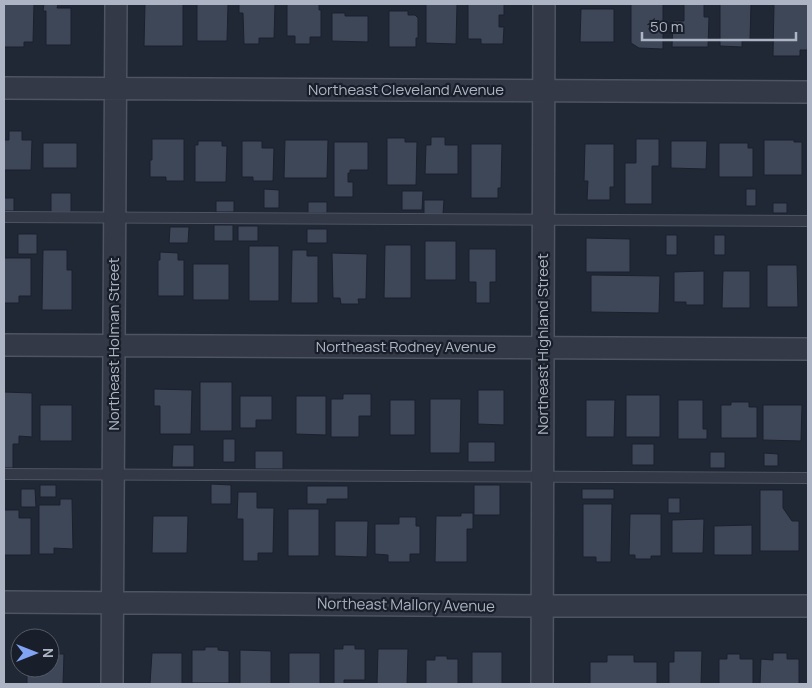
<svg xmlns="http://www.w3.org/2000/svg" width="812" height="688" font-family="Manrope,sans-serif">
	<style>
		.building { fill: #3e4758; stroke: #1b212c }
		.lines { fill: none; stroke-linecap: round; stroke-linejoin: round }
		.service-casing { stroke: #4e5461; stroke-width: 12 }
		.minor-casing { stroke: #4e5461; stroke-width: 24 }
		.service { stroke: #333946; stroke-width: 10 }
		.minor { stroke: #333946; stroke-width: 21 }
		.labels { text-anchor: middle; stroke-width: 4.5; stroke-linejoin: round; paint-order: stroke }
		.street-label { font-size: 15px; fill: #adb4c3; stroke: #191f2a }
	</style>
	<rect width="100%" height="100%" fill="#202735"/>
	<path class="building" d="M4,4H34L33,42H24V47H4Z
		M44,4H58L57,8H71V45H46V11H43Z
		M145,4H183V46H144Z
		M197,4H228L227,41H197Z
		M239,4H275L274,38H259V44H244L243,13H239Z
		M287,4H319V10H321V37H310V44H295V36H287Z
		M426,4H457L456,44L426,43Z
		M468,4H504V15H499V27H504L503,44H481V39H468Z
		M631,4H663V49L639,48L631,43Z
		M684,4H704V17H709L708,47H672L673,21H684Z
		M720,4H751L750,41H742V47L720,46Z
		M765,4H808V50H800V56H773L774,4Z
		M581,9H614V42H580Z
		M389,11H408V15H415L418,18V38H416V47H389Z
		M332,13H345V16H368V42L332,41Z
		M9,131H22V140H32L31,170H4V140H9Z
		M431,137H445V145H458V174H425L426,145H431Z
		M387,138H405V142H417L416,185H387Z
		M152,139H184V181H166V177H150V160H152Z
		M636,139H659V166H652V204H625V163H636Z
		M285,140H328L327,178H284Z
		M764,140H794V142H802V175H764Z
		M198,141H222V146H227L226,182H195V145H198Z
		M242,141H262V148H274L273,181H253V177H242Z
		M671,141H707L706,169L671,168Z
		M334,142H368V170H350V173H348V182H353V197H334Z
		M43,143H77V168H43Z
		M719,143H748V148H753V177H719Z
		M471,144H502L501,188H498V198H471Z
		M585,144H614V187H610V200H587L588,181H584Z
		M264,189L279,190V208H264Z
		M746,189H756V206H746Z
		M402,191H423L422,210H402Z
		M51,193H71V212H51Z
		M4,198H14V211H4Z
		M424,200H444L443,214H424Z
		M216,201H234V212H216Z
		M308,202H327V213H308Z
		M773,203H787V213H773Z
		M214,225H233V241H214Z
		M238,226H258V241H238Z
		M170,227H189L188,243H169Z
		M307,229H327V243H307Z
		M18,234H37V254H18Z
		M666,235H677V255H666Z
		M714,235H725V255H714Z
		M586,238L630,239V272H586Z
		M425,241H456V280H425Z
		M385,245H411V298H384Z
		M249,246H279V301H249Z
		M469,249H496V282H490V303H476V282H469Z
		M43,250H67V270H72V310H42Z
		M292,250H307V256H318V303H291Z
		M160,252L178,253V260H184V296H158V260H160Z
		M332,253L367,254L366,299H358L359,304H341L340,298H333Z
		M4,258H31V296H19V303H4Z
		M193,264H229V300H193Z
		M767,265H797L798,307H767Z
		M704,271V305H686V302H674V272Z
		M723,271H750V308H722Z
		M591,275L660,276L659,313L591,312Z
		M200,382H232V431H200Z
		M154,389L192,390L191,434H160V406H154Z
		M478,390H504V425L478,424Z
		M4,392L32,393V437L19,436V444H13V468H4Z
		M343,394H371V416H359V437H331V399H343Z
		M626,395H660V437H626Z
		M240,396H272V420H256V428H240Z
		M296,396H326V435L296,434Z
		M430,399H461L460,453H430Z
		M390,400H415V435H390Z
		M586,400H615L614,437H586Z
		M678,400H703V429H707V439H678Z
		M731,402H749V407H757V438H721V405H731Z
		M40,405H72V441H40Z
		M763,405H802L801,441L763,440Z
		M223,439H235V462H223Z
		M468,442H495V462H468Z
		M632,444H654V465H632Z
		M173,445H194V467H172Z
		M255,451H283V469H255Z
		M710,452H725V468H710Z
		M764,453L778,454V466H764Z
		M211,484L231,485V504H211Z
		M40,485H56V497H40Z
		M474,485H500V515H474Z
		M307,486H348V499H327V504H307Z
		M21,489H35L36,507H21Z
		M582,489H614V499H582Z
		M760,490H783V508L792,521H799V551H760Z
		M238,492H257V508H274L273,553H258V561H243V519H237Z
		M668,498H680V513H668Z
		M60,499H72L73,549L54,548V554H39V505H60Z
		M583,504H612L611,562H596V557H583Z
		M288,509H319V556H288Z
		M4,510H19V518H31V555H4Z
		M461,513H473V529H467V562H435L436,516H461Z
		M630,514H661V556H651V559H635V555H629Z
		M153,516H188L187,553H152Z
		M399,517H416V526H420V554H410V562H388V555L375,554V524H399Z
		M704,519L703,553H672V520Z
		M335,521H368L367,557L335,556Z
		M752,525V555H714V526Z
		M343,645H355V649H365V680H344V684H334V649H343Z
		M205,647H218V650L229,651V683H192V650H205Z
		M378,649H408L407,684H377Z
		M240,650L271,651V684H240Z
		M674,651H702L701,684H669V662H674Z
		M472,652H502V684H472Z
		M152,653H182V684H150Z
		M289,653H320V684H289Z
		M773,653H787V659H799V684H760L761,659L773,660Z
		M50,654H64L63,684H27V668H50Z
		M727,654H740V659H753V684H719V659H727Z
		M607,655H634V662H657V684H590V662H607Z
		M435,656H447V659H458V684H426V660H435Z"/>
	<g class="lines">
		<g class="service-casing">
			<path id="service" d="M4,217L808,221
				M4,474L808,478"/>
		</g>
		<g class="minor-casing">
			<path id="minor" d="M4,88L808,92
				M4,345L808,349
				M4,602L542,606H808
				M112,684L116,4
				M542,684L544,4"/>
		</g>
		<use href="#service" class="service"/>
		<use href="#minor" class="minor"/>
	</g>
	<g class="labels">
		<g class="street-label">
			<text x="406" y="95">Northeast Cleveland Avenue</text>
			<text transform="translate(114 344) rotate(-90)" y="5">Northeast Holman Street</text>
			<text transform="translate(543 344) rotate(-90)" y="5">Northeast Highland Street</text>
			<text x="406" y="352">Northeast Rodney Avenue</text>
			<text transform="translate(406 605) rotate(1)" y="5">Northeast Mallory Avenue</text>
		</g>
	</g>
	<rect width="812" height="688" fill="none" stroke="#adb4c3" stroke-width="10"/>
	<g transform="translate(35 653) rotate(90)"><circle r="24" fill="#191f2a" stroke="#545b67"/>
	<path d="M0-4L9 19L0 12L-9 19Z" fill="#81a4f4"/>
	<text y="-8" font-size="14" font-weight="bold" text-anchor="middle" fill="#adb4c3">N</text>
	</g>
	<path d="M642 32v8h154v-8" fill="none" stroke="#adb4c3" stroke-width="2.5"/>
	<text x="650" y="32" font-size="15" fill="#adb4c3" stroke="#191f2a" stroke-width="4" paint-order="stroke">50 m</text>
</svg>
